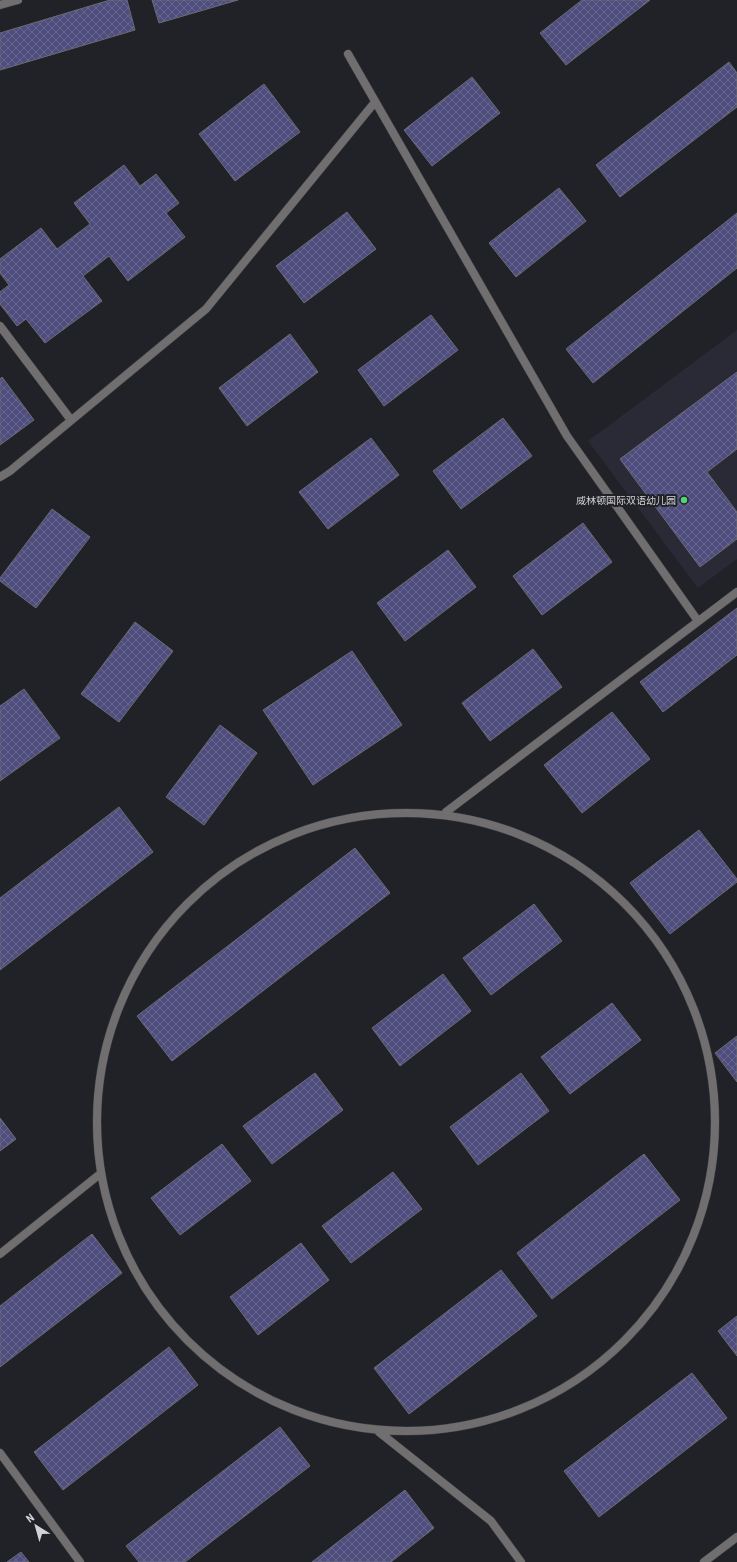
<svg xmlns="http://www.w3.org/2000/svg" width="737" height="1562" font-family="'Roboto Condensed','Noto Sans SC',sans-serif">
	<style>
		.built { fill: #292a35 }
		.building { fill: url(#building-cross-hatch); stroke: #6b6b71 }
		.lines { fill: none; stroke-linecap: round; stroke-linejoin: round }
		.lane-casing { stroke: #3d3e43; stroke-width: 9 }
		.lane { stroke: #716e6f; stroke-width: 8 }
		.poi-dot { fill: #51d674; stroke: #212227; stroke-width: 1.5 }
		.labels { text-anchor: middle; stroke-width: 4; stroke-linejoin: round; paint-order: stroke }
		.poi-label { font-size: 10px; fill: #d2d2d6; stroke: #212227; text-anchor: end }
	</style>
	<defs>
		<pattern id="building-cross-hatch" width="8" height="8" patternUnits="userSpaceOnUse"><rect width="8" height="8" fill="#4e4d7d"/><path d="M0 0l8 8M0 8l8-8" fill="none" stroke="#67668f"/></pattern>
	</defs>
	<rect width="100%" height="100%" fill="#212227"/>
	<path class="built" d="M737,330V559L698,588L588,441Z"/>
	<path class="building" d="M110,0H127L135,30L0,70V33Z
		M152,0H238L159,23Z
		M582,0H650L566,65L540,33Z
		M729,62L737,73V107L620,197L596,165Z
		M472,77L500,113L432,166L404,130Z
		M264,84L300,132L235,181L199,134Z
		M124,165L140,186L156,174L179,203L166,213L185,237L128,281L109,256L83,276L102,301L45,343L26,319L17,326L0,304V292L9,285L0,273V259L41,228L57,249L90,224L74,203Z
		M559,188L586,221L516,277L489,243Z
		M347,212L376,249L304,303L276,266Z
		M737,213V268L593,383L566,349Z
		M431,315L458,350L384,406L358,370Z
		M290,334L318,372L247,426L219,388Z
		M737,372V449L707,472L737,512V539L700,567L620,459Z
		M2,377L34,420L0,445V379Z
		M503,418L532,456L461,509L433,471Z
		M371,438L399,475L328,529L299,492Z
		M52,509L90,537L36,608L0,581V578Z
		M583,523L612,562L542,615L513,576Z
		M448,550L476,587L405,641L377,603Z
		M737,608V655L663,712L640,682Z
		M135,622L173,651L119,722L81,694Z
		M533,649L562,687L490,741L462,703Z
		M352,651L402,725L313,785L263,710Z
		M24,689L60,738L0,781V706Z
		M612,712L650,759L582,813L544,765Z
		M220,725L257,753L204,825L166,797Z
		M119,807L153,852L0,970V898Z
		M699,830L737,879V882L670,934L630,883Z
		M355,848L390,893L172,1061L137,1016Z
		M534,904L562,941L491,995L463,958Z
		M443,974L471,1011L400,1066L372,1028Z
		M612,1003L641,1040L570,1094L541,1057Z
		M737,1036V1082L715,1053Z
		M315,1073L343,1110L272,1164L243,1126Z
		M521,1073L549,1111L478,1165L450,1127Z
		M0,1118L16,1139L0,1151Z
		M222,1144L251,1181L180,1235L151,1198Z
		M644,1154L680,1200L552,1299L517,1253Z
		M393,1172L422,1209L351,1263L322,1226Z
		M92,1234L122,1273L0,1367V1306Z
		M301,1243L329,1280L258,1335L230,1297Z
		M501,1270L537,1316L409,1414L374,1368Z
		M737,1316V1356L718,1331Z
		M169,1347L198,1385L63,1490L34,1452Z
		M692,1373L727,1418L599,1517L564,1471Z
		M280,1427L310,1466L185,1562H139L126,1546Z
		M405,1490L434,1528L391,1562H312Z
		M21,1552L29,1562H7Z"/>
	<g class="lines">
		<g class="lane-casing">
			<path id="lane" d="M0,5L18,0
				M348,54L567,436L698,621
				M0,326L71,420
				M0,477L10,471L206,309L375,102
				M446,812L737,592
				M97 1122a309 309 0 1 1 618 0a309 309 0 1 1-618 0Z
				M0,1254L100,1174
				M379,1432L491,1521L521,1562
				M0,1453L80,1562
				M704,1562L737,1537"/>
		</g>
		<use href="#lane" class="lane"/>
	</g>
	<circle class="poi-dot" cx="684" cy="500" r="4"/>
	<g class="labels">
		<g class="poi-label">
			<text x="676" y="504">威林顿国际双语幼儿园</text>
		</g>
	</g>
	<g transform="translate(36 1526) rotate(323)" stroke="#212227" stroke-width="3" paint-order="stroke">
	<path d="M0-3L7 15L0 10L-7 15Z" fill="#d2d2d6"/>
	<text y="-6" font-size="11" font-weight="bold" text-anchor="middle" fill="#d2d2d6">N</text>
	</g>
</svg>
